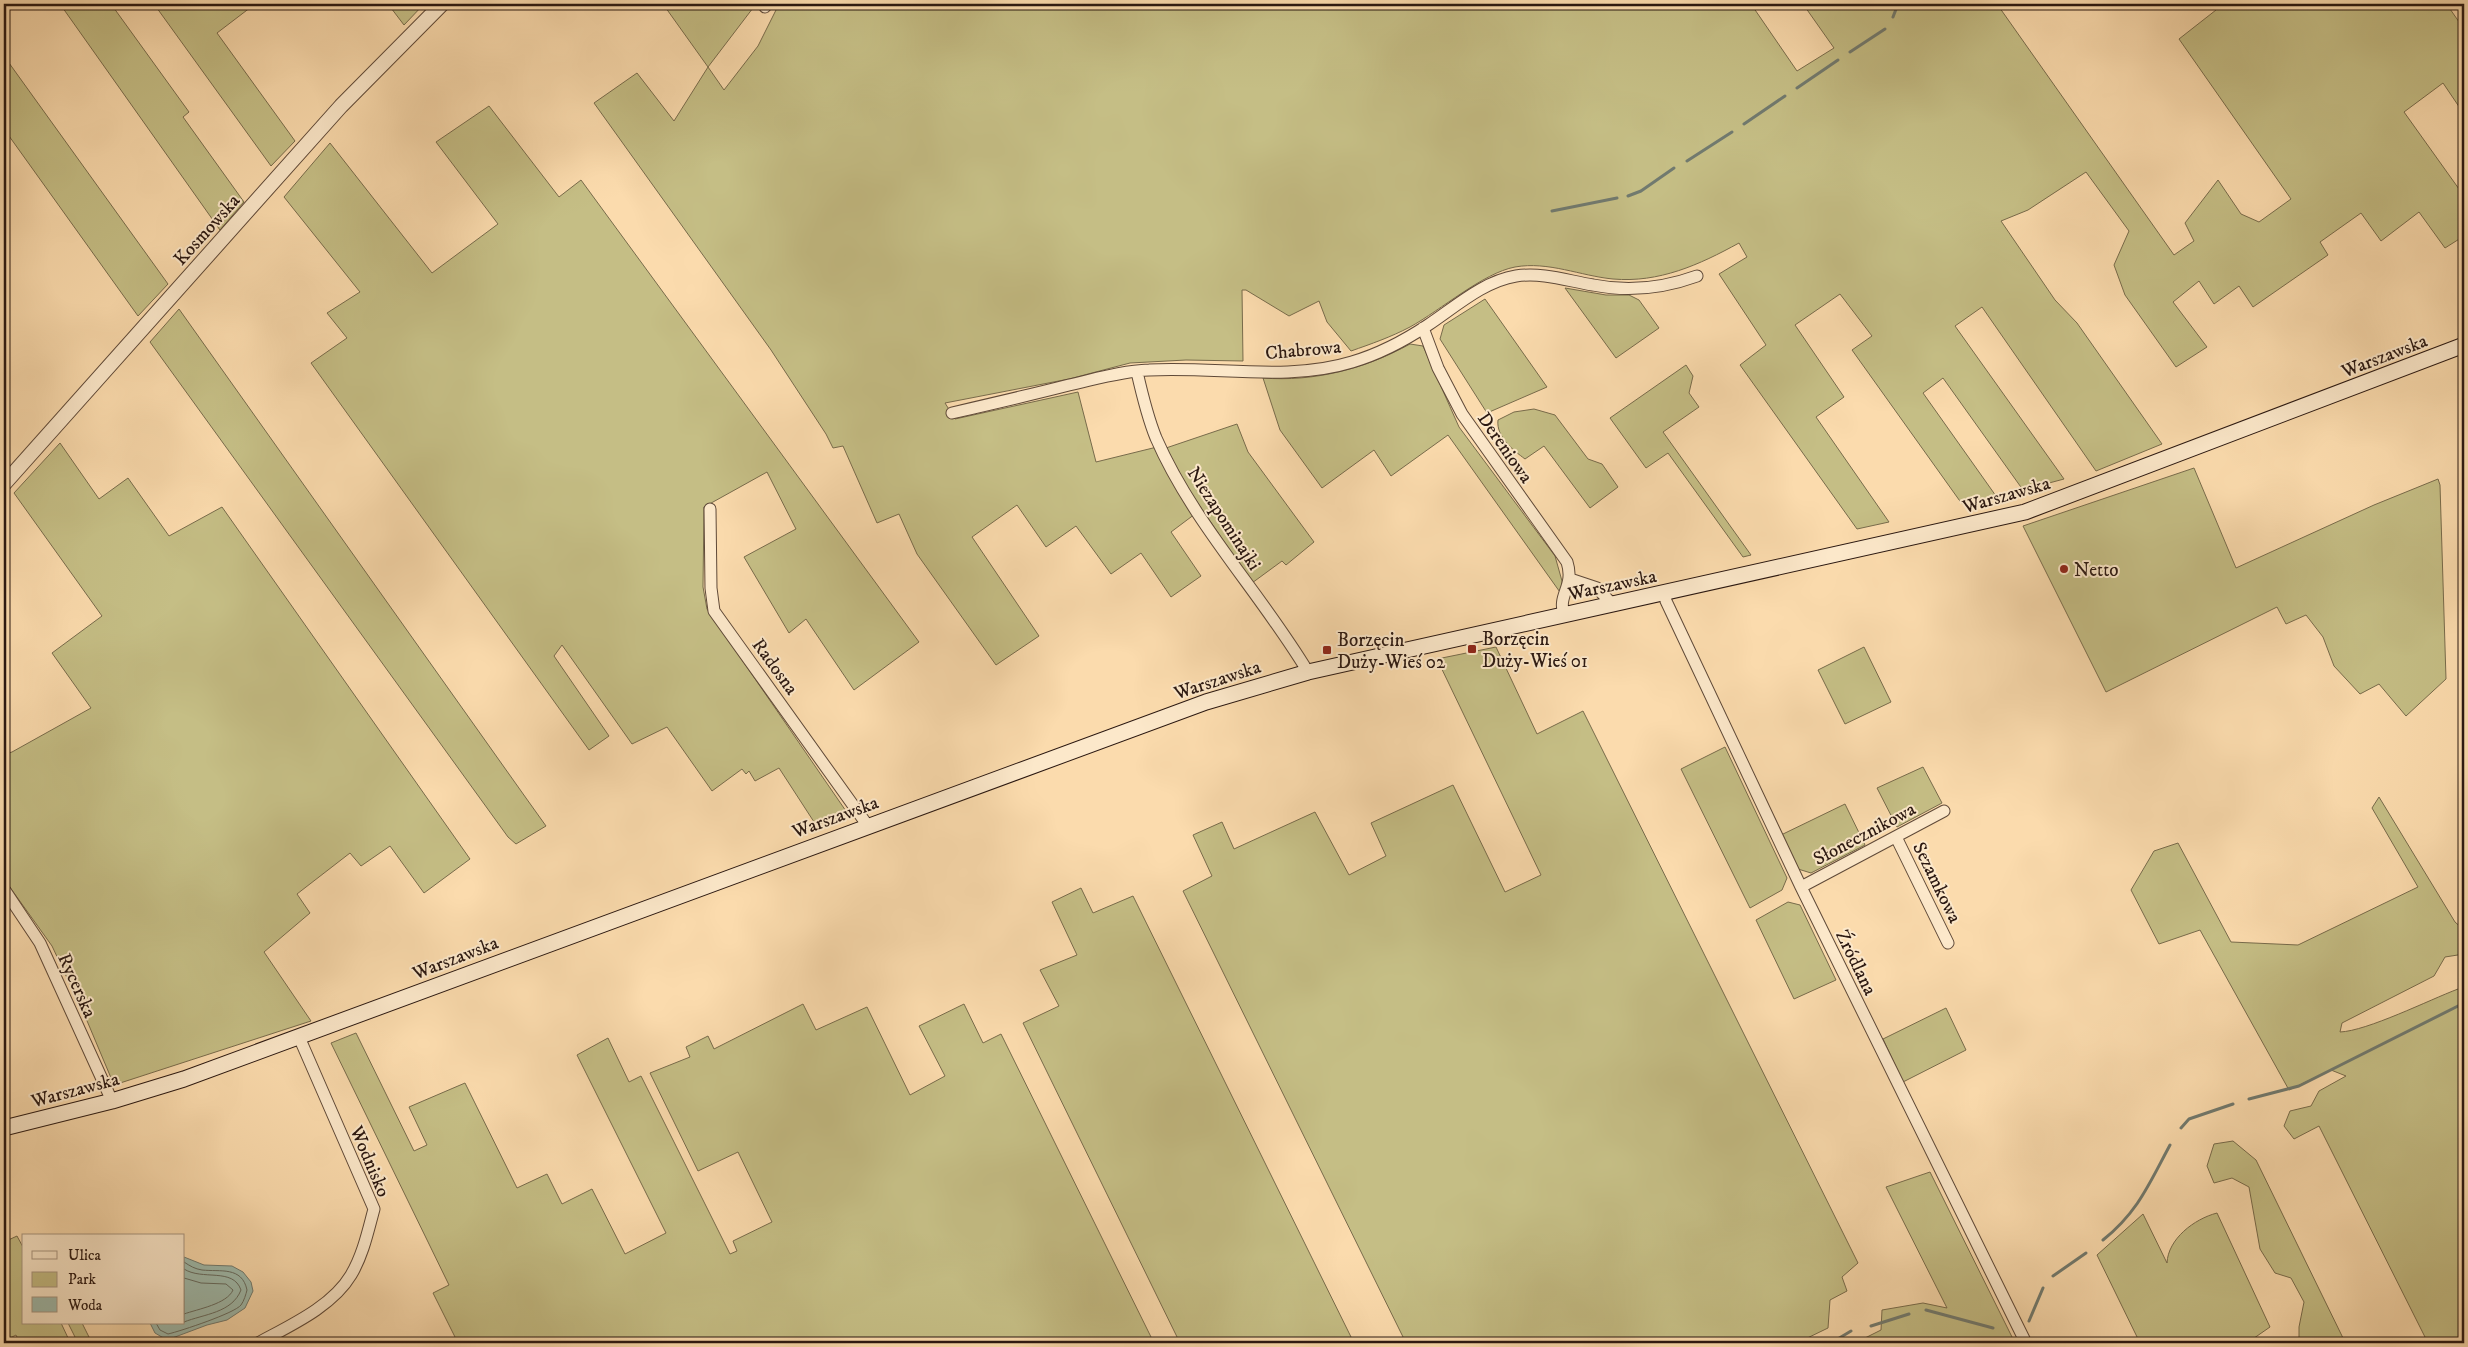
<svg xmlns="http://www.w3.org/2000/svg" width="2468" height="1347" font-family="'IM FELL DW Pica',serif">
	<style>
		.green { fill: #c5be85; stroke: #786b4b }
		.water { fill: #9fbbad; stroke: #717a6f }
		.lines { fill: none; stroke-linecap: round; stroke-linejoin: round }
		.shore { stroke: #656a5f; stroke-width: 1 }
		.stream { stroke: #717a6f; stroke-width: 3 }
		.minor-casing { stroke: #5f4938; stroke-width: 13 }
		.tertiary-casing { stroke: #5f4938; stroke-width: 16 }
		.secondary-casing { stroke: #2b1811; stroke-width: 17 }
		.minor { stroke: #fce8ca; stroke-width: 11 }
		.tertiary { stroke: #fce8ca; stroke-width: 14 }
		.secondary { stroke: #fce8ca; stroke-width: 15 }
		.poi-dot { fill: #8f2418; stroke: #fce8ca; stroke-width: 2 }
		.labels { text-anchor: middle; stroke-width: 4; stroke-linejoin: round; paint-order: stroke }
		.street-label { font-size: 19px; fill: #2b1811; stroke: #fce8ca }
		.poi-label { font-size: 19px; fill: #2b1811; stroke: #fce8ca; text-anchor: start }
	</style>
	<rect width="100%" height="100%" fill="#fbdbad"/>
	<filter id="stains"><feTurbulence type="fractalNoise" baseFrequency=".004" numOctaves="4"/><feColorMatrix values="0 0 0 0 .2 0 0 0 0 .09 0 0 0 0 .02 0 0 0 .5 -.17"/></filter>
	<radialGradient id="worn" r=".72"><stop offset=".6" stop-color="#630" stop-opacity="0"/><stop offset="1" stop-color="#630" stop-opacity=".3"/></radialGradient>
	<path class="green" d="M60,4H111L189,112L183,117L244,202L220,230Z
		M154,4H255L217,33L295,141L271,166Z
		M388,4H424L404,25Z
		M663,4H756L708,67L724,90L758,46L779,4H1751L1797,71L1834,48L1803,4H1997L2174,255L2194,241L2185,223L2218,180L2241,214L2259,222L2291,199L2179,39L2216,10L2212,4H2456L2450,9L2464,29V114L2443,83L2404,112L2464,196V236L2445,248L2419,212L2381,241L2361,213L2320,242L2328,255L2253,307L2239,286L2214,304L2199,281L2173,302L2207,347L2176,367L2125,295L2114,265L2129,231L2086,172L2028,210L2001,221L2055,300L2077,323L2162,444L2096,471L1982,307L1955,326L2064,479L2023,490L1943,378L1923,393L1996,496L1962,504L1852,350L1872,336L1840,294L1795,325L1844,397L1816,417L1889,522L1857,529L1740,365L1766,345L1719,274L1747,257L1739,243C1699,265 1659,283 1613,279C1581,276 1548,261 1515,267C1483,273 1441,310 1410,327C1391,337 1371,344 1351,351L1327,322L1319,301L1289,316L1246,290H1242L1243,361L1186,360L1130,363L1069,379L945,403L955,419L1078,392L1096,462L1157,447L1195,514L1171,532L1201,576L1171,597L1141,553L1111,574L1076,526L1046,547L1017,505L972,537L1039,636L996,665L917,554L899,514L877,523L843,446L833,448L826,434L771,350L594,103L637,73L674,121L708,67Z
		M4,56L168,284L138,316L4,129Z
		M489,106L559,197L581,180L919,642L854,690L806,619L789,633L744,557L796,529L767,472L704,507L703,587L707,609L848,814L816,825L779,768L755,781L749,771L746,774L742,769L712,791L667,727L632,744L562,645L554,656L609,736L589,750L311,363L347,338L327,313L360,292L284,197L330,143L432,273L498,224L436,142Z
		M1565,288L1606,295H1629L1639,300L1659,328L1616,358Z
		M1485,299L1547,387L1487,413L1440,339L1444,325Z
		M179,309L526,798L546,826L516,844L508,837L150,342Z
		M1410,344L1423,346L1459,427L1555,556L1562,581V595L1448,435L1391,476L1374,450L1322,488L1280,430L1263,378C1314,382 1365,369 1410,344Z
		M1686,365L1693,376L1689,393L1699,407L1663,432L1751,555L1743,557L1668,453L1646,468L1610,418Z
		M1534,409L1555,415L1588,459L1602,464L1618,487L1590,508L1544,446L1525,459C1513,450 1496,437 1498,420L1514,412Z
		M1237,424L1248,452L1314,542L1286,565L1282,561L1252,583L1189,490L1166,448Z
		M60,443L99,499L128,478L169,536L222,507L470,859L424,893L390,846L361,866L350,853L297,894L310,913L264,952L311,1021L114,1085L85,1016L52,946L4,879V752L6,754L12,752L91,708L52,653L102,616L14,493Z
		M2194,468L2236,568L2374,505L2438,479L2440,485L2446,679L2406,716L2379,684L2360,694L2334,666L2323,637L2306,615L2286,624L2277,607L2106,692L2023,526Z
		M1496,647L1537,734L1583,711L1858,1263L1842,1277L1847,1291L1830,1300L1828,1328L1797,1343H1406L1183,891L1212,876L1193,835L1222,822L1234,849L1315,812L1349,875L1386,856L1371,823L1453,785L1505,892L1541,875L1437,659Z
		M1864,647L1891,702L1845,724L1818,670Z
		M1725,747L1787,878L1782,890L1750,908L1681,769Z
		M1923,767L1942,803L1897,827L1877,788Z
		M2379,797L2455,922L2464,930V954L2445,957L2434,976L2342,1023L2340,1032C2367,1031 2429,1000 2458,989L2464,983V1343H2428L2319,1126L2294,1139L2284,1126L2290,1111L2311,1106L2319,1091L2346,1076L2331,1070L2289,1090L2200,930L2159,944L2131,890L2154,851L2178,843L2231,942L2298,945L2418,887L2372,808Z
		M1845,804L1865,845L1811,873L1798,869L1781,835Z
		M1081,888L1093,913L1133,896L1354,1343H1180L1023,1023L1059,1006L1040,970L1077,955L1052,902Z
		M1788,902L1800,905L1836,980L1794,999L1756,920Z
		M803,1004L816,1030L867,1007L910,1095L945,1076L919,1026L964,1004L983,1043L1001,1034L1154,1343H458L433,1293L449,1285L331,1043L356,1033L414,1151L427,1145L409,1107L465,1083L517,1188L547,1174L562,1204L592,1189L625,1254L666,1233L577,1055L608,1038L629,1082L641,1076L730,1254L737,1251L733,1241L772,1222L738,1152L698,1171L650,1073L690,1057L686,1047L708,1036L714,1049Z
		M1946,1008L1966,1050L1903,1082L1883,1039Z
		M2233,1141L2256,1160L2343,1338L2336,1343H2299V1327L2304,1302L2291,1278L2275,1273L2260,1249L2249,1187L2232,1178L2214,1183L2207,1166L2214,1144Z
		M1930,1172L2015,1343H1855L1881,1330L1882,1310L1923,1303L1947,1308L1886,1187Z
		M2217,1213L2270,1327L2247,1343H2140L2097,1255L2143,1214L2167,1263C2168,1239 2194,1219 2217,1213Z
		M17,1236L24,1249V1323H61L69,1340L62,1343H20L16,1335L4,1341V1242Z
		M68,1323H82L92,1343H78Z"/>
	<path class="water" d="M184,1257L204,1265L232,1266L243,1272L251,1282L253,1291L245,1308L227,1320L207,1325L167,1340L155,1333L150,1323H184Z"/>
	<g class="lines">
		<path class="shore" d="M184,1269C202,1281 233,1267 241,1290C232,1313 204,1314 184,1322
			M184,1278L201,1283L226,1284L233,1290C227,1304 198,1309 184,1314
			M156,1323L160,1330L168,1334C181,1331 235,1313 241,1305C244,1301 246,1294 247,1290C242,1266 220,1272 202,1270C195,1269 190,1266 184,1262"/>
		<path class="stream" d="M1893,17L1898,4
			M1850,52L1885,29
			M1797,88L1838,60
			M1744,124L1785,96
			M1687,161L1732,132
			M1628,196L1641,191L1674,168
			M1552,211L1617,198
			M2249,1099L2299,1086L2464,1003
			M2181,1128L2189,1119L2233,1104
			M2103,1240C2138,1212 2149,1184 2170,1145
			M2053,1276L2086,1253
			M1926,1310L1993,1328
			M2029,1321L2043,1288
			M1871,1326L1909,1314
			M1831,1343L1851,1331"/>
		<g class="minor-casing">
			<path id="minor" d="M765,7L767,4
				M1423,328L1438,368L1462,414L1567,562C1575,587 1557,594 1564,615
				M1137,372C1142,394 1147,416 1156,438C1193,523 1260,592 1308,672
				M952,413C991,404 1030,395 1069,385C1096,379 1122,371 1149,370C1216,366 1287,382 1352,362C1379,354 1404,341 1428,325C1455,307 1484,281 1516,276C1543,272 1568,281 1593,285C1628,292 1664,288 1697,276
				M710,509L711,588L714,611L868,826
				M1570,579L1597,588L1612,604
				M1665,593L1666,601L1801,887L2026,1343
				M1896,837L1948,943
				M1801,887L1944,811
				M4,889L40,943L112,1101
				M258,1343C289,1326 332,1307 351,1275C363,1255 368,1231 374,1209L299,1037"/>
		</g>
		<g class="tertiary-casing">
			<path id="tertiary" d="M4,484L341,106L442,4"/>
		</g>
		<g class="secondary-casing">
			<path id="secondary" d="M4,1128L112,1101L184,1079L1206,702L1308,672L2025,512L2464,345"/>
		</g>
		<use href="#minor" class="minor"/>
		<use href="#tertiary" class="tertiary"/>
		<use href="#secondary" class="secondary"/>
	</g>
	<g class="poi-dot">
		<circle cx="2064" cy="569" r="5"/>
		<rect x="1467" y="644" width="10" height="10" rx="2.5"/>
		<rect x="1322" y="645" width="10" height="10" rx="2.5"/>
	</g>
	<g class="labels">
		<g class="street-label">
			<text transform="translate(206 229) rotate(-48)" y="7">Kosmowska</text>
			<text transform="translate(1303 349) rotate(-5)" y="7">Chabrowa</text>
			<text transform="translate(2384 355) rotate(-21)" y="7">Warszawska</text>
			<text transform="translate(1506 447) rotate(55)" y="7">Dereniowa</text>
			<text transform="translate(2006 494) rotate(-16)" y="7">Warszawska</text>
			<text transform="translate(1225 518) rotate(57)" y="7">Niezapominajki</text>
			<text transform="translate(1612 584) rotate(-12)" y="7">Warszawska</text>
			<text transform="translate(776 666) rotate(54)" y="7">Radosna</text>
			<text transform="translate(1217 679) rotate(-18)" y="7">Warszawska</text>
			<text transform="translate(835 816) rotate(-20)" y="7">Warszawska</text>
			<text transform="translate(1864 833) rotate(-28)" y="7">Słonecznikowa</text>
			<text transform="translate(1938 882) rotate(64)" y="7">Sezamkowa</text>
			<text transform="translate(455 957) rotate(-21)" y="7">Warszawska</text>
			<text transform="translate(1857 962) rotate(64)" y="7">Źródlana</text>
			<text transform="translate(78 985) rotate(66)" y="7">Rycerska</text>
			<text transform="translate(75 1089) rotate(-15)" y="7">Warszawska</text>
			<text transform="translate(371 1161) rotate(67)" y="7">Wodnisko</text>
		</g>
		<g class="poi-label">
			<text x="2074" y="576">Netto</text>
			<text x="1482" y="645">Borzęcin<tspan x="1482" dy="22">Duży-Wieś 01</tspan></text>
			<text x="1337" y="646">Borzęcin<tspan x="1337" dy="22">Duży-Wieś 02</tspan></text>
		</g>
	</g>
	<rect width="2468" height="1347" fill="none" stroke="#fbdbad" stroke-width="20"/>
	<rect x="5" y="5" width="2458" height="1337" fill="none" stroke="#2b1811" stroke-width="2.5"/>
	<rect x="10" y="10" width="2448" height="1327" fill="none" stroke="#2b1811"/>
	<rect x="22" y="1234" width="162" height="90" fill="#fce8ca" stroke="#a89580"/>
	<rect x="32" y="1251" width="25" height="8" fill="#fce8ca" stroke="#a89580"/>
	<text x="68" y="1260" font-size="15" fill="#2b1811">Ulica</text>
	<rect x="32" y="1272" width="25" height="15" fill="#c5be85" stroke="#a89580"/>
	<text x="68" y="1284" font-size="15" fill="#2b1811">Park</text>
	<rect x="32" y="1297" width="25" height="15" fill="#9fbbad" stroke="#a89580"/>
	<text x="68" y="1310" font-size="15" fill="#2b1811">Woda</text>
	<rect width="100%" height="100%" filter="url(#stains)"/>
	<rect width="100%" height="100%" fill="url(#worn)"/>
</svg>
